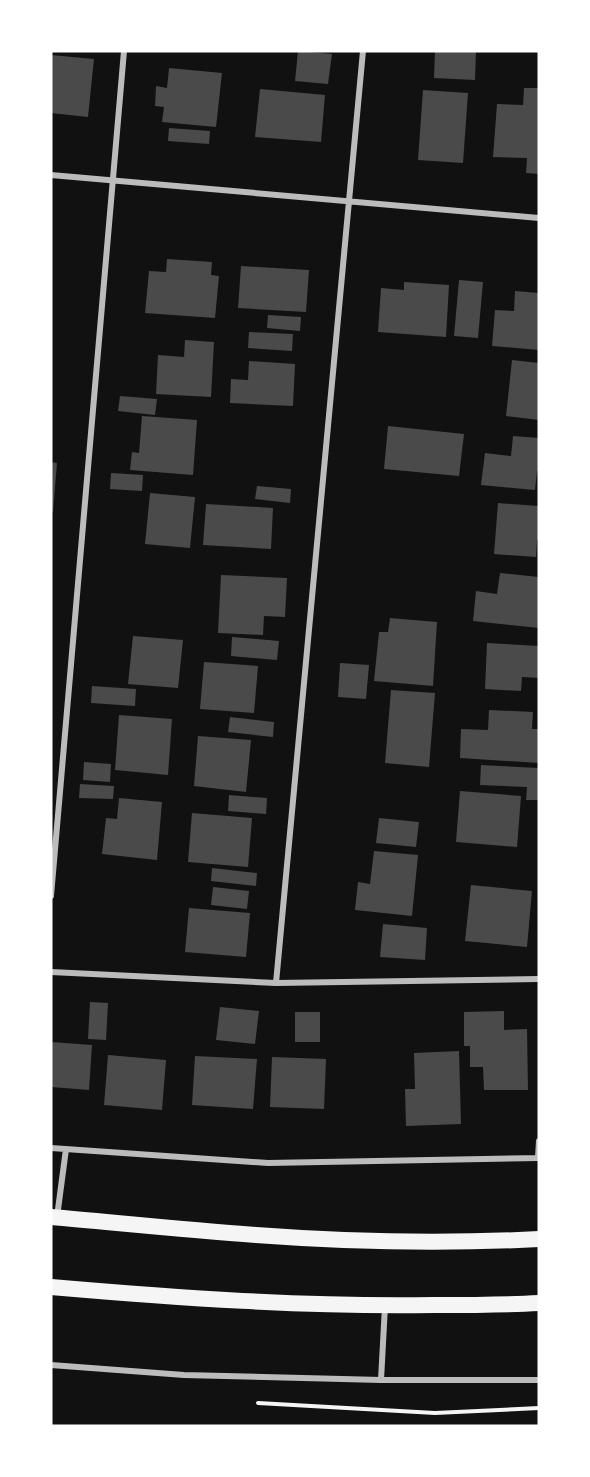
<svg xmlns="http://www.w3.org/2000/svg" width="590" height="1477" font-family="'Noto Sans',sans-serif">
	<style>
		.building { fill: #4a4a4a }
		.lines { fill: none; stroke-linecap: round; stroke-linejoin: round }
		.path { stroke: #f5f5f5; stroke-width: 4 }
		.minor { stroke: #bcbcbc; stroke-width: 6 }
		.trunk { stroke: #f5f5f5; stroke-width: 16 }
	</style>
	<rect width="100%" height="100%" fill="#111"/>
	<path class="building" d="M298,51L332,54L328,84L295,81Z
		M435,51H476L475,80L434,78Z
		M51,55L94,59L88,117L51,113Z
		M169,68L222,73L216,127L162,122L164,107L155,106L156,86L167,88Z
		M524,88H539V174L526,173L527,158L493,157L497,104L523,105Z
		M260,89L325,95L321,142L255,137Z
		M423,90L468,93L463,163L418,160Z
		M169,128L210,131L209,144L168,141Z
		M167,259L212,262L211,275L219,276L215,318L145,313L149,271L166,272Z
		M241,266L309,270L306,312L238,308Z
		M459,280L483,282L478,338L454,336Z
		M404,282L449,285L446,337L378,332L381,288L404,290Z
		M515,291L539,293V350L492,346L495,310L514,311Z
		M268,315L301,317L300,331L267,328Z
		M249,332L293,334L292,351L248,348Z
		M185,340L214,342L211,397L156,394L158,355L184,357Z
		M512,360L539,363V420L506,416Z
		M249,361L295,364L293,406L230,403L231,379L248,380Z
		M120,396L157,399L155,415L118,411Z
		M142,416L197,420L193,475L130,470L132,452L139,453Z
		M388,426L464,434L459,476L384,469Z
		M513,436L539,438V471H537L535,490L481,485L485,453L511,456Z
		M51,462L57,463L53,512H51Z
		M111,473L143,475L142,491L110,489Z
		M257,486L291,489L290,503L255,499Z
		M150,493L195,497L190,548L145,544Z
		M498,503L539,506V540H537L536,557L494,554Z
		M206,504L273,508L271,549L203,545Z
		M500,573L539,577V628L473,621L476,591L497,594Z
		M221,575L287,578L285,617L264,616L263,635L218,633Z
		M390,618L437,622L433,686L374,681L379,632H388Z
		M133,636L183,640L178,688L128,684Z
		M232,637L279,641L277,660L231,656Z
		M487,643L539,646V678L522,677L521,691L485,689Z
		M204,662L258,666L254,713L200,709Z
		M340,663L369,665L366,699L338,697Z
		M92,686L136,689L135,706L91,703Z
		M391,690L435,693L429,767L385,763Z
		M489,710L533,712L532,729H539V763L460,758L461,729L488,730Z
		M119,715L172,719L168,775L115,770Z
		M230,717L274,722L273,737L228,732Z
		M198,736L251,740L246,792L194,786Z
		M84,762L111,764L110,782L83,780Z
		M481,765L539,768V800H526L527,787L480,785Z
		M80,784L114,786L113,799L79,798Z
		M460,791L521,796L517,847L456,842Z
		M229,795L267,798L266,814L228,811Z
		M119,798L162,802L157,860L102,854L106,818L117,819Z
		M192,813L252,818L248,867L188,862Z
		M379,818L419,822L416,847L376,843Z
		M374,851L418,855L412,916L355,910L358,882L370,884Z
		M212,868L257,873L256,886L211,881Z
		M471,885L532,891L527,947L465,941Z
		M213,887L249,891L247,909L211,905Z
		M189,908L250,913L246,957L185,952Z
		M383,924L427,928L425,960L380,957Z
		M90,1002L108,1003L106,1040L88,1039Z
		M220,1007L259,1011L255,1044L216,1040Z
		M504,1011V1030L527,1029L528,1090H484L483,1067H470V1046H464V1012Z
		M295,1012H320V1042H295Z
		M51,1042L92,1045L89,1090L51,1087Z
		M459,1051L461,1124L406,1126L405,1089H415L414,1053Z
		M108,1055L166,1060L162,1110L104,1105Z
		M195,1056L257,1059L253,1109L192,1105Z
		M272,1057L326,1059L324,1109L270,1107Z"/>
	<g class="lines">
		<path class="path" d="M258,1403L435,1413L539,1408"/>
		<path class="minor" d="M51,175L539,218
			M51,896L124,51
			M51,972L276,983L539,979
			M276,983L363,51
			M51,1148L268,1163L539,1158
			M538,1158L539,1141
			M57,1217L66,1149
			M51,1365L184,1375L381,1380H539
			M381,1380L385,1306"/>
		<path class="trunk" d="M51,1217C119,1223 188,1230 256,1235C350,1242 445,1244 539,1239
			M51,1287C178,1298 306,1307 434,1305C469,1305 504,1305 539,1303"/>
	</g>
	<rect width="590" height="1477" fill="none" stroke="#ffffff" stroke-width="105"/>
</svg>
